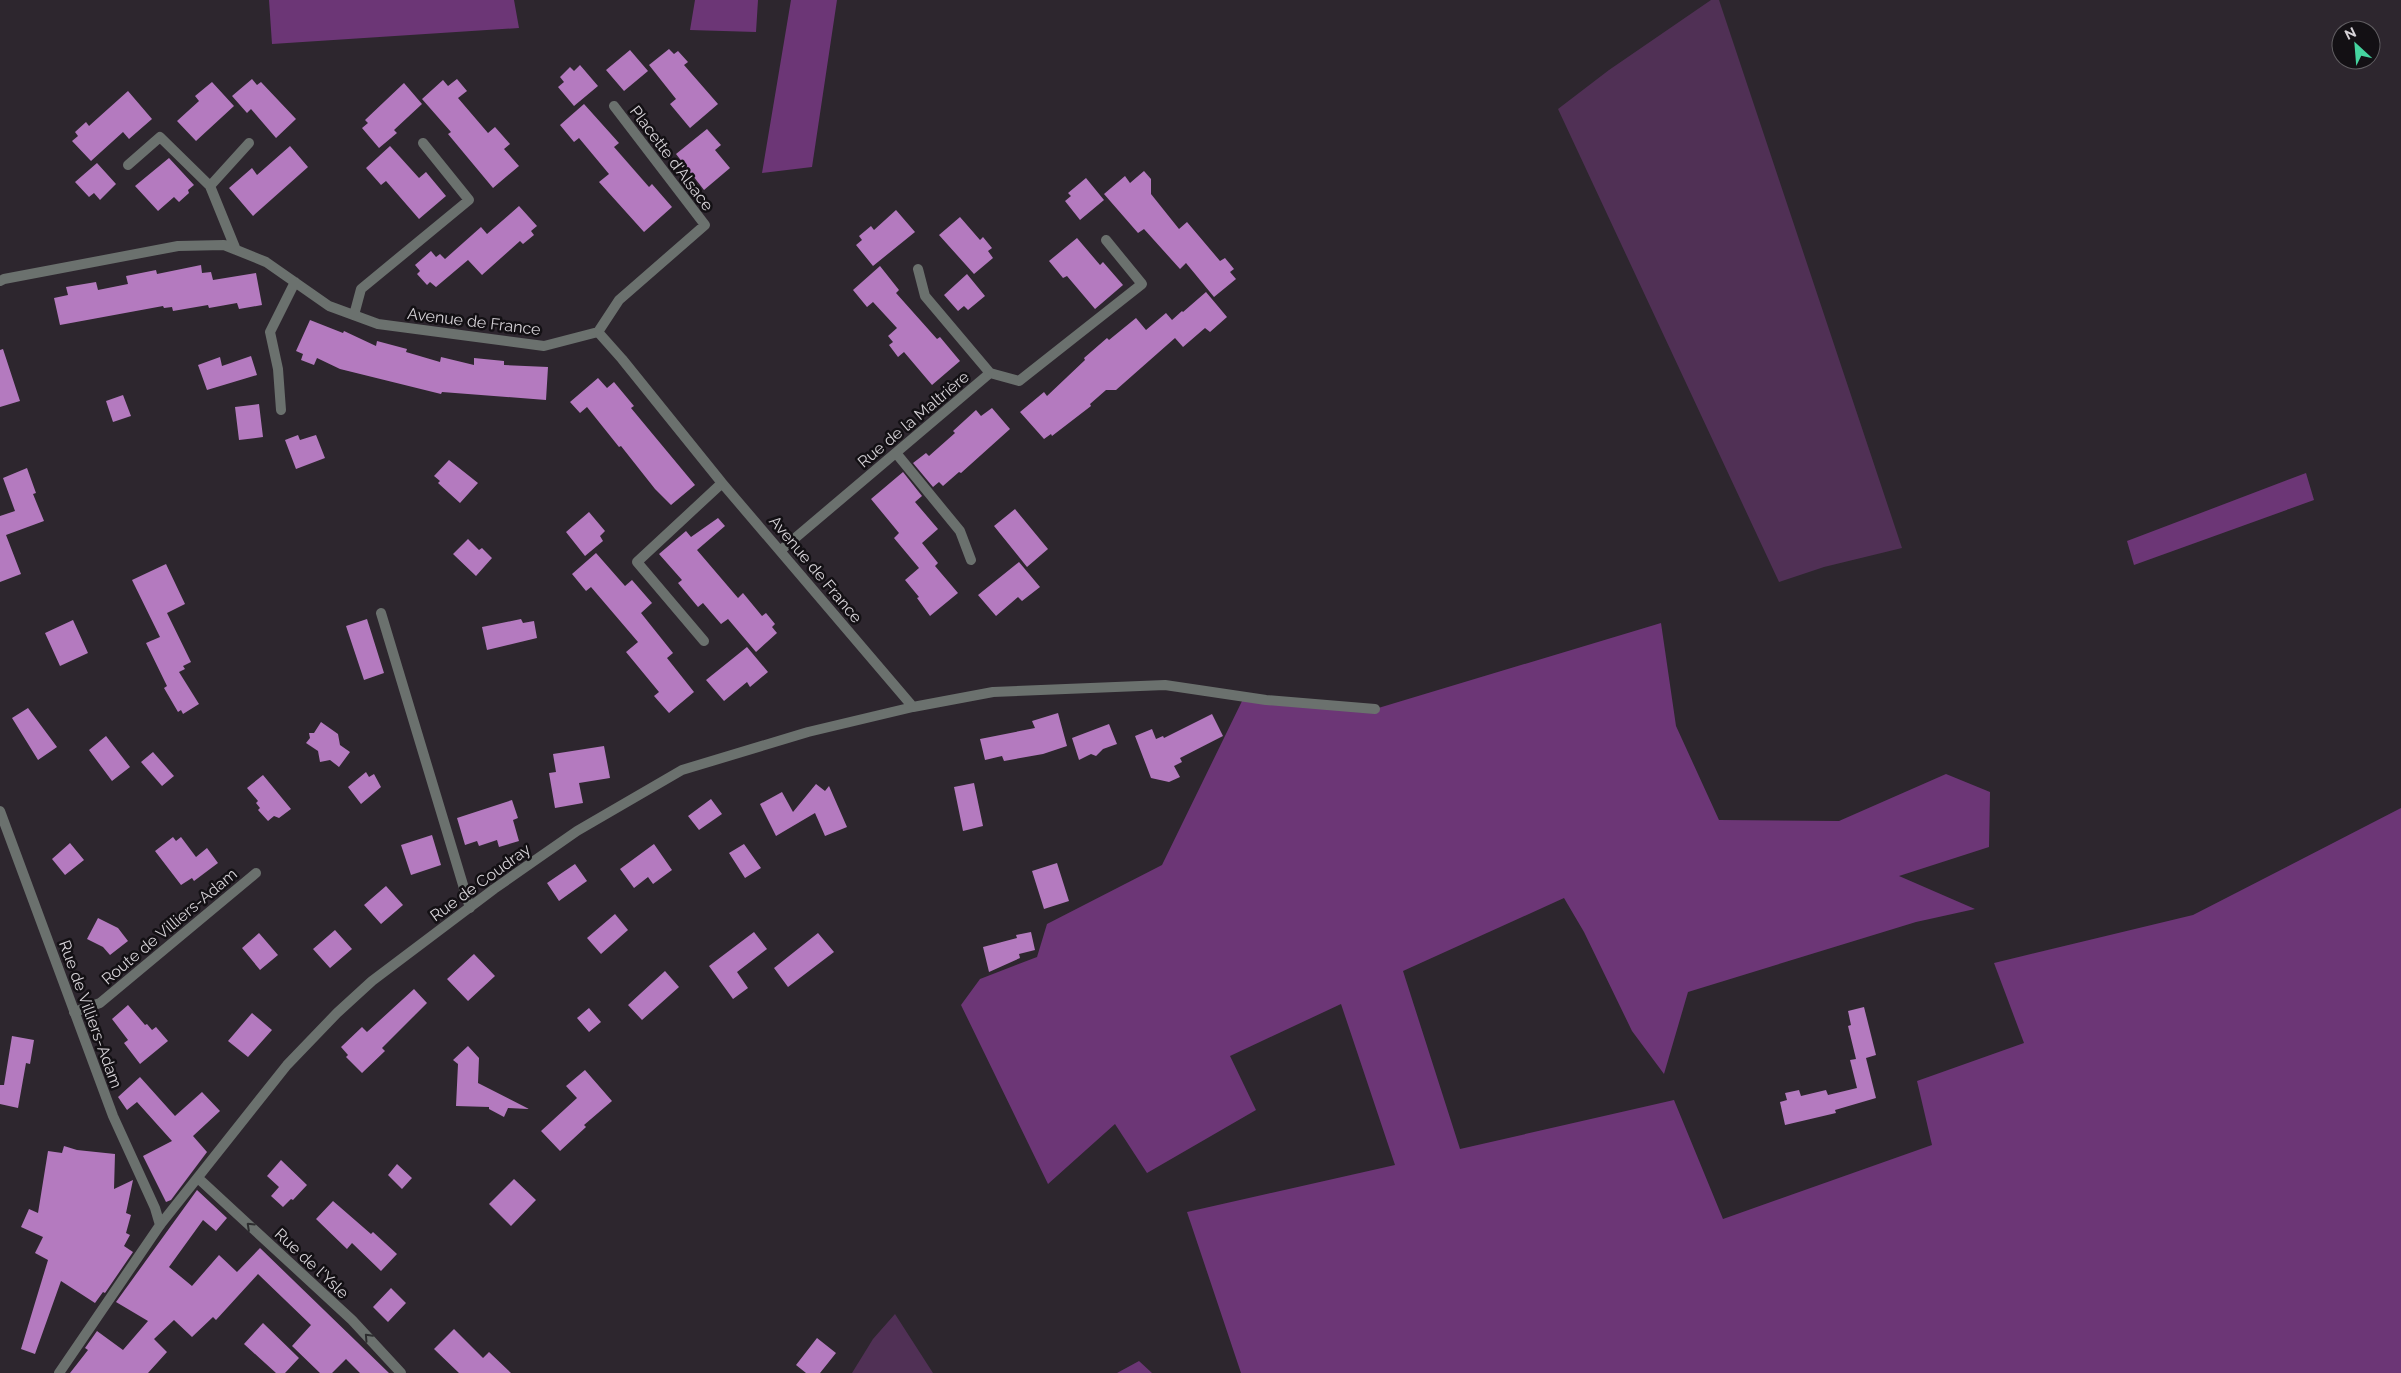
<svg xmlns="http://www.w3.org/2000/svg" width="2401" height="1373" font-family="Raleway,sans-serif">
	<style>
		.green { fill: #503055 }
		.forest { fill: #6c3676 }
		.building { fill: #b47abf }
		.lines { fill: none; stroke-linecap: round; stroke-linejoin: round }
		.minor { stroke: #6b716e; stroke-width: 10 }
		.tertiary { stroke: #6b716e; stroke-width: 10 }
		.oneway { stroke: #2d2d2f }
		.labels { text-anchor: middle; stroke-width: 5; stroke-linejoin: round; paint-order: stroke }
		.street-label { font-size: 16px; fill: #d6d2d7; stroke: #131014 }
	</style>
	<rect width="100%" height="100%" fill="#2d262e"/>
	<path class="green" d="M1711,0H1719L1902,548L1824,567L1779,582L1558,109L1609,70Z
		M895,1314L933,1373H852L873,1339Z"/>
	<path class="forest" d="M269,0H514L519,28L272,44Z
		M695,0H758L756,32L690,30Z
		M791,0H837L812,167L762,173Z
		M2306,473L2314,500L2134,565L2127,541Z
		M1661,623L1676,726L1719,820L1839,821L1946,774L1990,792L1989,847L1899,876L1975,909L1916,922L1688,992L1664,1074L1632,1031L1584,932L1564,898L1403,971L1460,1149L1674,1100L1723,1219L1932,1145L1917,1081L2024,1043L1994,963L2193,915L2401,808V1373H1241L1187,1212L1395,1165L1341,1004L1230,1056L1256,1110L1147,1173L1115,1124L1048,1184L961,1005L980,979L1037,957L1047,924L1162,865L1244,697L1375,709Z
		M1139,1361L1152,1373H1117Z"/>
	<path class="building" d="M669,49L674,54L678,51L688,62L684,65L718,104L690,128L670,104L676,99L649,65Z
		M630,50L648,71L624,91L606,70Z
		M580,65L598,86L574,106L558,87L564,82L560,77L570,67L574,71Z
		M252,79L257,85L261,82L296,119L276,138L251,109L247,113L232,96Z
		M457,79L467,91L458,98L488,133L495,127L510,144L504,149L519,166L493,188L448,134L451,132L422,99L443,80L448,86Z
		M212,82L234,106L196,141L177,121L199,101L195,96Z
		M404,83L422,104L394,130L397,133L379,148L362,128L368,123L365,120Z
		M128,91L152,119L129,139L123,132L91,161L72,141L78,136L75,132L86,122L89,126Z
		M584,104L619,143L614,147L649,187L652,184L672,207L644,232L599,182L609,174L579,138L574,142L560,125Z
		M707,129L721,145L715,150L730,168L704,190L676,154Z
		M290,146L308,167L253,216L229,188L252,168L257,175Z
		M390,146L419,178L426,172L446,196L419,219L386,181L381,185L366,168Z
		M169,158L194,185L188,190L189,193L179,202L174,197L158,211L135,186Z
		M97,163L116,184L100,200L94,193L89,197L75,182Z
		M1144,171L1151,179V194L1179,229L1187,222L1220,261L1225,258L1234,269L1230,272L1236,279L1214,297L1186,263L1180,269L1144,229L1138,233L1104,194L1125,176L1130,183Z
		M1086,178L1104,200L1080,220L1065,201L1071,196L1068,193Z
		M519,206L537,226L531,231L534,235L523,244L520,241L482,275L468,260L436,287L430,282L427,285L417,274L420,271L415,265L431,251L436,257L440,254L445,259L481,227L487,234Z
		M896,210L915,232L873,266L856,245L862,240L859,236L871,226L874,230Z
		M960,217L980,240L983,237L992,248L988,251L993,258L974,274L939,235Z
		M1077,238L1100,265L1103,262L1123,285L1095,309L1067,276L1063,278L1049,261Z
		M201,265L202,273L211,272L213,280L256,273L262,305L239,309L237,303L209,308L208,305L173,311L172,307L164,308L163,306L60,325L54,298L68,295L66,287L96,282L98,290L128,284L126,276L156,270L157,274Z
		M880,266L899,290L896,293L937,339L940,337L960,361L932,385L904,352L898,357L889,345L893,342L888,336L897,328L873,302L867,307L853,290Z
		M967,274L985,296L968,310L964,306L958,311L944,295Z
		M1206,292L1227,317L1210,332L1205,328L1183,347L1175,338L1116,390H1106L1090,404L1091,406L1052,436L1051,434L1044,439L1020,412L1044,392L1047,396L1085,360L1084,358L1107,338L1109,340L1136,318L1146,330L1166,313L1172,320L1182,311L1183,312Z
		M310,320L343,333L344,331L376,346L377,341L407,349L406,352L440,362L441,357L474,365V358L504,361V365L548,367L546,400L442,392L441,394L340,369L317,358L314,365L301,360L303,354L296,351Z
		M3,349L20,401L0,407V350Z
		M251,356L257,375L207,390L198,365L220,357L222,366Z
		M598,378L607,388L614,382L634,406L631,408L695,485L671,505L655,489L621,446L619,447L587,407L580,413L570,402Z
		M123,395L131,416L113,422L106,401Z
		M259,404L263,437L239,440L235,407Z
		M992,408L1010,429L961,473L959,472L943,486L939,482L933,487L913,463L926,453L929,456L955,433L953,431L976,410L981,416Z
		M298,435L300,440L316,435L325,458L296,469L285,440Z
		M449,460L478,483L460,503L438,483L440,481L434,476Z
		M27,468L36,493L33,494L44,521L6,535L21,574L0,582V516L15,511L3,478Z
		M903,472L922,496L915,502L938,529L922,543L938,563L935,566L958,593L930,616L917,598L919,597L905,580L919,568L894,538L899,533L871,499Z
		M1015,509L1048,549L1027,567L994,526Z
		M589,512L605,531L600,536L603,541L585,556L566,532Z
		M718,518L725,526L697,550L738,598L743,593L762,616L766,613L775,624L772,627L777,633L756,652L728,619L721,624L703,603L698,607L678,583L682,580L659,554L686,531L691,537Z
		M468,539L479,550L482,548L492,558L476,576L453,554Z
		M596,553L625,586L632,580L652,603L641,613L673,653L667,658L694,692L669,713L654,696L659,692L626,652L638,642L591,587L586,591L572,574Z
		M1019,562L1040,587L1022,601L1018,597L996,616L978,595Z
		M166,564L185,604L167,613L191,662L183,666L185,669L179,672L199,704L183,714L181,710L178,712L164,688L167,686L146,643L160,637L132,580Z
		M367,619L384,673L364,680L346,626Z
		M521,619L523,623L534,621L537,638L487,650L482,627Z
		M73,620L88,653L60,666L45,633Z
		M747,647L768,672L750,687L747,682L724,701L706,680Z
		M28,708L57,747L38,760L12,718Z
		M1058,713L1067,746L1043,754L1004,761L1002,756L985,760L980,739L1035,728L1032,721Z
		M1212,714L1223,736L1180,758L1182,762L1174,766L1180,777L1169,782L1151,778L1135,736L1152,729L1156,739L1163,736L1164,738Z
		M321,722L338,734L340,745L350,752L339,767L330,760L320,762L318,751L306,743L310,738L309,733H314Z
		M1109,724L1117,744L1103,749L1096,756L1091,754L1079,760L1072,738Z
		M106,736L130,767L112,781L89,750Z
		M604,746L610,778L579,783L583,803L555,808L549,773L556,772L553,754Z
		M153,752L174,776L162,786L141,762Z
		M366,772L369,777L374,774L381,787L361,804L348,787Z
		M263,775L291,809L279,818L274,816L268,821L258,810L260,808L256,803L258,801L247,788Z
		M974,783L983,826L963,831L954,787Z
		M816,784L825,791L829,786L847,827L825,836L815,813L776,836L760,804L782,792L793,812Z
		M711,799L722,814L699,830L688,816Z
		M512,800L518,818L513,820L519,841L499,847L497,840L479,846L477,841L465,845L457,818Z
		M432,835L441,865L411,875L401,845Z
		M173,837L176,841L181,837L196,857L207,848L218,863L194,881L192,878L181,885L155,851Z
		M70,843L84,860L65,875L52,859Z
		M654,844L672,870L653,884L648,877L634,888L620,869Z
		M744,844L761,868L745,878L729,853Z
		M1057,863L1069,901L1044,909L1032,871Z
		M575,864L587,881L559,901L547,883Z
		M386,886L403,905L381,924L364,905Z
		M615,914L628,930L601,954L587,938Z
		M98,918L118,928L128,941L110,955L103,947L87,939Z
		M335,930L352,949L330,968L313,949Z
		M754,932L767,949L737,972L748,988L733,999L709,966Z
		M1031,932L1035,950L1019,954L1020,958L989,972L983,947L1017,938L1016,935Z
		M259,933L278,955L260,970L242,948Z
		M818,933L834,952L788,987L774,968Z
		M474,954L495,976L468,1001L447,979Z
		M665,971L679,987L642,1020L628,1005Z
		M414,989L427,1003L382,1048L385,1051L362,1073L346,1057L348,1055L341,1047L362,1027L367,1032Z
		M128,1005L145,1025L147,1024L152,1030L156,1027L168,1041L140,1064L124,1043L128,1040L112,1019Z
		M1864,1007L1876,1055L1866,1058L1876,1098L1835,1110L1836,1113L1785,1125L1780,1102L1787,1100L1785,1093L1799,1090L1801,1096L1826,1090L1828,1095L1857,1088L1850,1060L1856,1059L1848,1026L1851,1025L1848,1011Z
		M589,1008L601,1022L589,1032L577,1018Z
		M252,1013L272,1030L248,1057L228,1041Z
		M12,1036L34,1040L30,1064L26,1063L18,1108L0,1104V1085H4Z
		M468,1046L479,1058L478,1083L529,1109L508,1108L504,1117L489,1109V1107L456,1106L458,1064L453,1060Z
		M585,1070L612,1101L584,1125L586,1127L560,1151L541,1131L577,1098L566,1086Z
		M140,1077L175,1116L202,1092L220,1111L193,1136L207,1152L171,1200L166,1202L143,1156L172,1141L137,1102L127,1110L118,1097Z
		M64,1146L77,1150L115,1154L114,1189L133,1180L126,1213L131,1215L126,1233L130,1235L124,1246L133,1252L105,1293L103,1292L95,1303L61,1281L35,1354L21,1349L48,1260L35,1253L43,1237L21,1227L29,1209L38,1213L48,1151L62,1153Z
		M281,1160L307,1185L293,1200L291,1199L283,1207L271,1196L279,1187L267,1176Z
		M397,1164L412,1178L402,1189L388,1175Z
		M514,1179L536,1200L511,1226L489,1204Z
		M197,1190L227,1218L216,1231L203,1220L169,1267L192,1286L219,1255L237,1272L260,1248L389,1373H360L346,1359L332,1373H320L292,1346L311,1325L258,1274L216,1320L213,1317L192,1337L174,1320L154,1339L167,1352L148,1373H70L88,1350L85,1348L97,1331L123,1350L148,1321L116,1302Z
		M333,1201L371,1234L373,1232L397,1254L381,1271L352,1243L347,1249L316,1219Z
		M391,1288L406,1303L388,1322L373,1307Z
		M263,1323L299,1358L285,1373H276L244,1344Z
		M454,1329L483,1358L489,1352L511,1373H459L434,1349Z
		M817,1338L836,1353L820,1373H806L796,1365Z"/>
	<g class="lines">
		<path class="minor" d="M128,165L160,137L210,186
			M236,250L210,186L249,143
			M918,269L925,296L990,373
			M0,281L4,279L178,246L224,245L266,262L329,306L378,324L544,346L598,332L622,359L722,483L913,707
			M354,315L361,289L469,200L423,143
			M598,332L619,300L705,225L614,106
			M281,410L278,369L270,332L295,282
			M896,453L960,531L971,560
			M781,550L990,373L1019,381L1142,284L1106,240
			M381,613L470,908
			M704,641L637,562L722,483
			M74,1012L100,1003L256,873
			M198,1178L352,1320L401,1373
			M160,1225L287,1065L337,1013L372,981L494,889L577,831L682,770L808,732L913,707L993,692L1165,685L1266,700L1375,709"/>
		<path class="tertiary" d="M0,811L113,1116L155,1208L160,1225L59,1373"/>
	</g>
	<defs><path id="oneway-chevron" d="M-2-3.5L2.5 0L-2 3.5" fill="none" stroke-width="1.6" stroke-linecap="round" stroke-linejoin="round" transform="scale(1.25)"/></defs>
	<g class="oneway">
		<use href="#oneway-chevron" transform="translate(250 1226) rotate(-137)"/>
		<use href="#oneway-chevron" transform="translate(368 1337) rotate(-133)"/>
	</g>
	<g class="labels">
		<g class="street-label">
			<text transform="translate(672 158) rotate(53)" y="6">Placette d'Alsace</text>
			<text transform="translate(474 321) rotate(7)" y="6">Avenue de France</text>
			<text transform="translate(913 419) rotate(-40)" y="6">Rue de la Maltrière</text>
			<text transform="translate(816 569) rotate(50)" y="6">Avenue de France</text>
			<text transform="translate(480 882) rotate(-36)" y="6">Rue de Coudray</text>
			<text transform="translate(169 926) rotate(-40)" y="6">Route de Villiers-Adam</text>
			<text transform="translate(91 1014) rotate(70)" y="6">Rue de Villiers-Adam</text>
			<text transform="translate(312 1263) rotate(43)" y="6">Rue de l'Ysle</text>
		</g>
	</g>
	<g transform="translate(2356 45) rotate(334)"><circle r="24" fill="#131014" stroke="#615e62"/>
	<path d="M0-4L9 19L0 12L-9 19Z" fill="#45d49f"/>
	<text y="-8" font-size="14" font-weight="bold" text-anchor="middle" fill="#d6d2d7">N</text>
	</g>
</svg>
